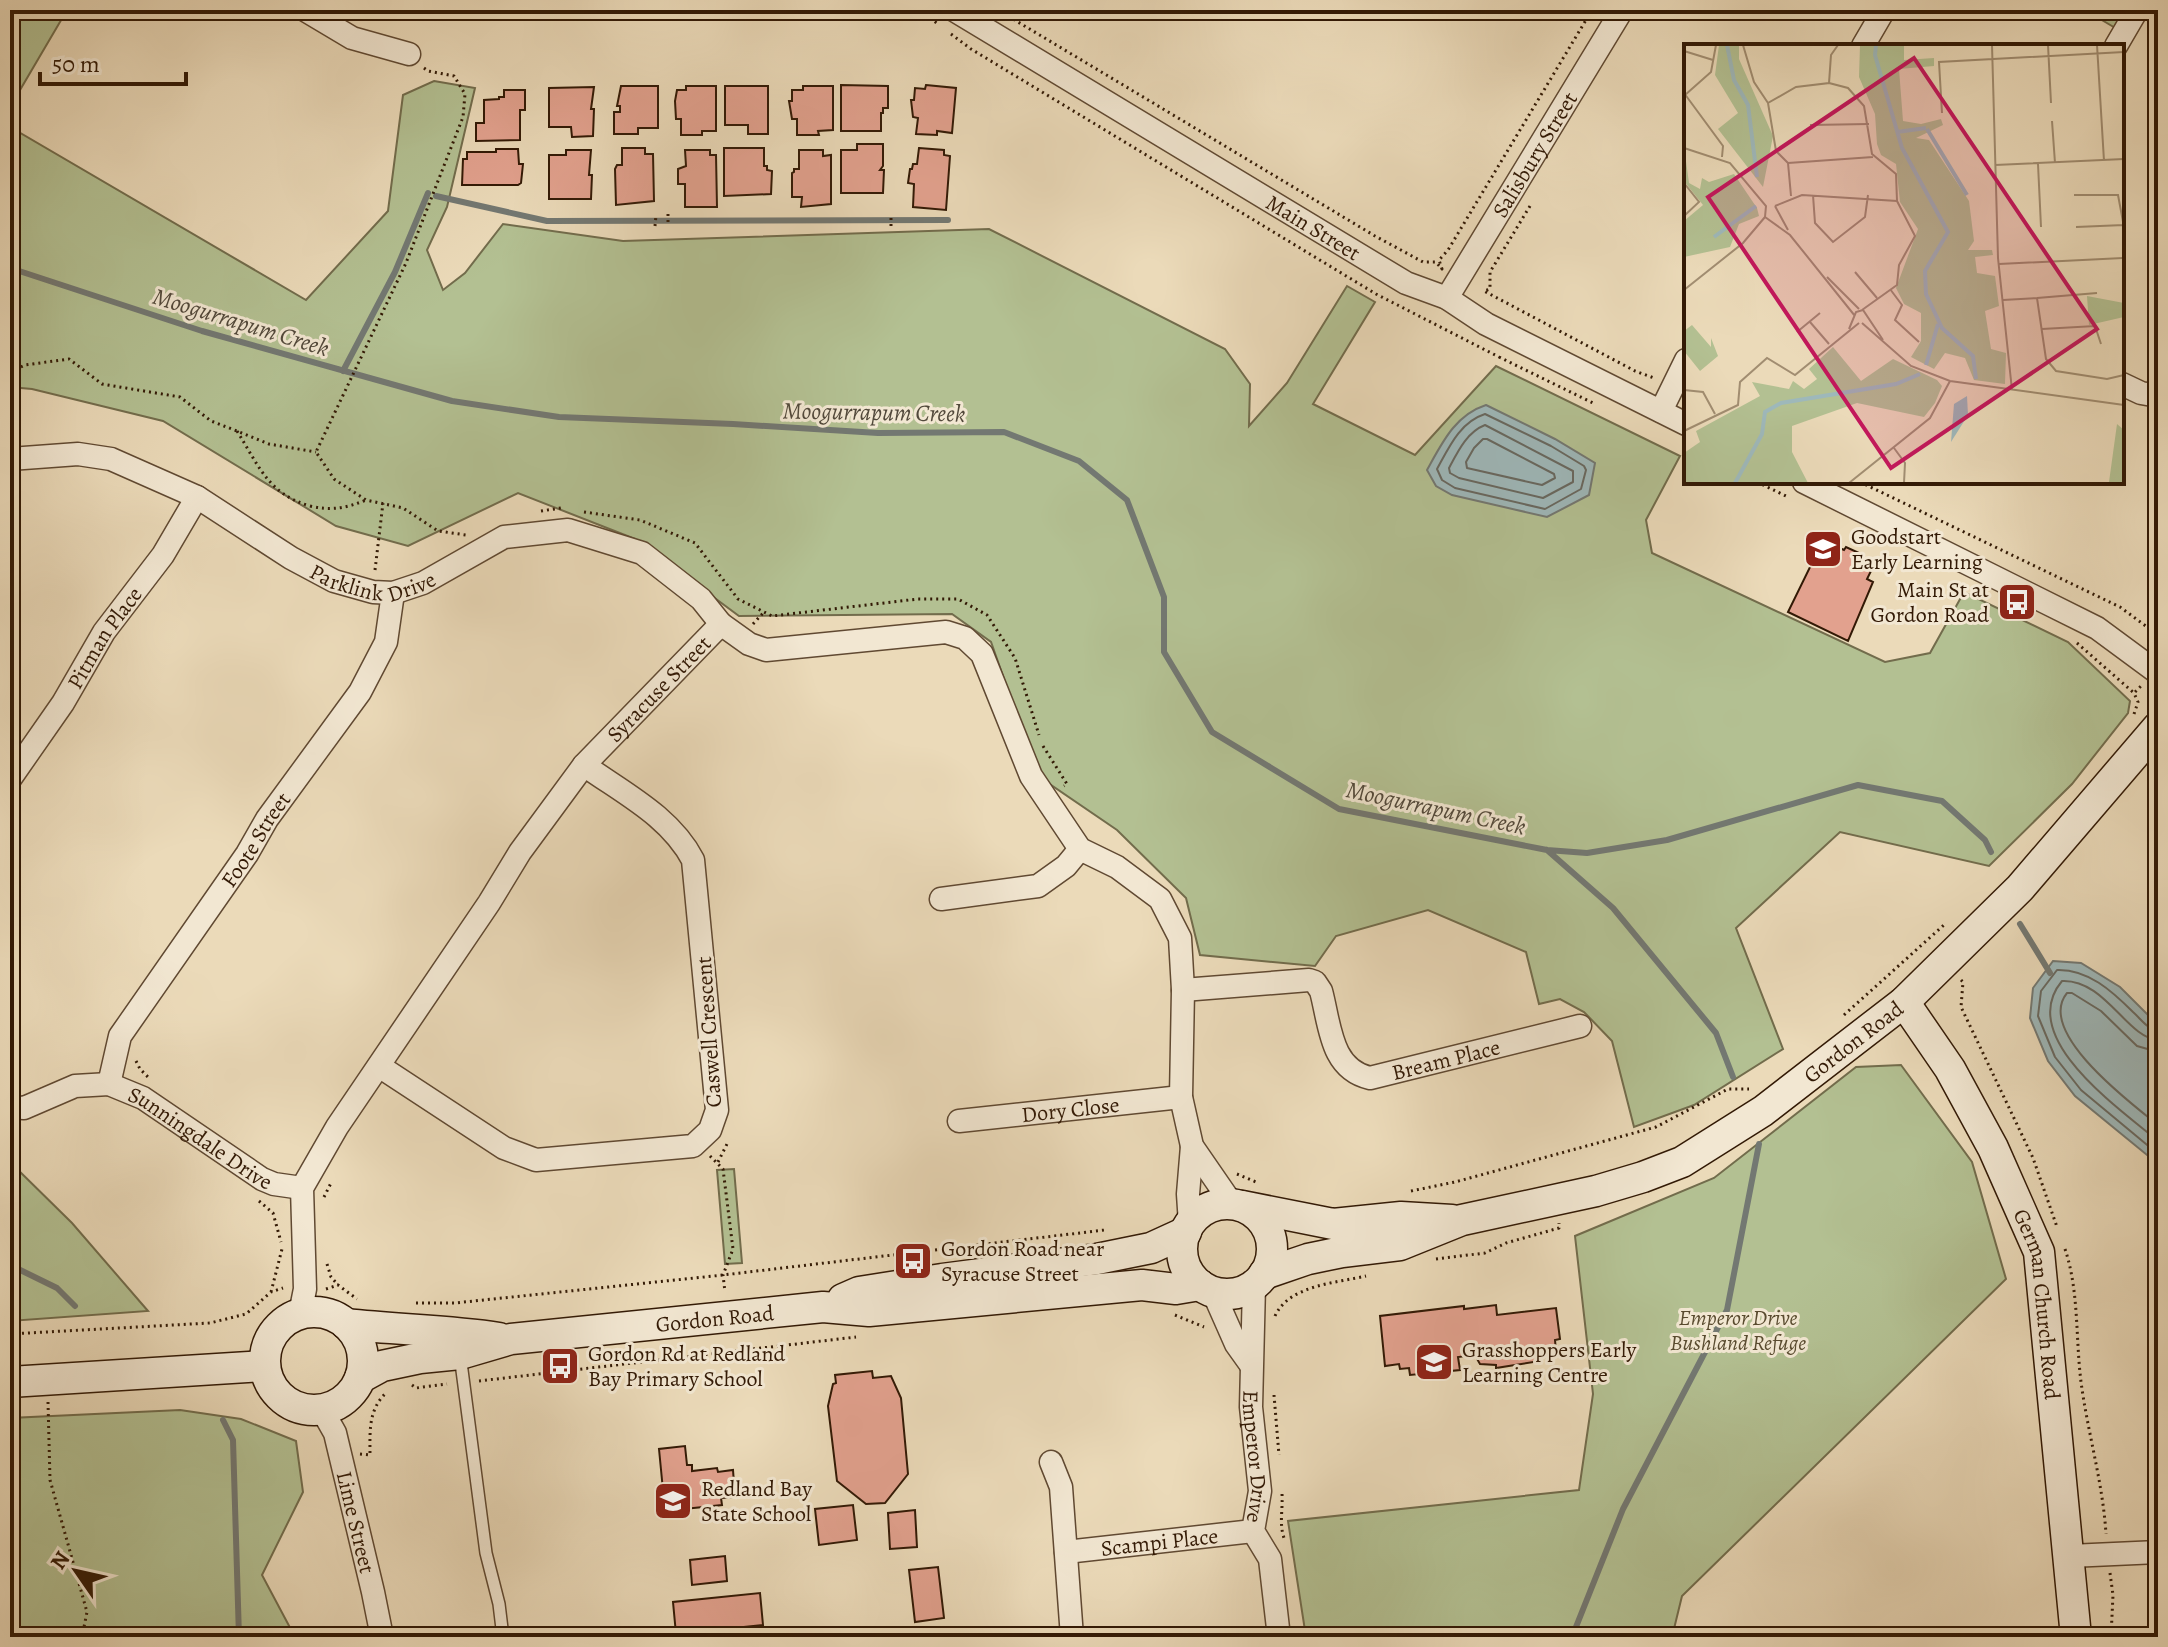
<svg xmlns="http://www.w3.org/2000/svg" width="2168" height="1647" font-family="Alegreya,serif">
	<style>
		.green { fill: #b3c092; stroke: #726c4c; stroke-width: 2 }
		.water { fill: #9eb8ba; stroke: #737872; stroke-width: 2 }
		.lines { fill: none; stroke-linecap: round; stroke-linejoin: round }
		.shore { stroke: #686860; stroke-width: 2 }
		.stream { stroke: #737872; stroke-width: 6 }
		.building { fill: #e2a18e; stroke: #321905; stroke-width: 2 }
		.lane-casing { stroke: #604932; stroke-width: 14 }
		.street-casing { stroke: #604932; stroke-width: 25 }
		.secondary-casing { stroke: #321905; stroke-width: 33 }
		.path { stroke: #321905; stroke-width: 3; stroke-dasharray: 2 4; stroke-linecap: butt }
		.lane { stroke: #f2e7d2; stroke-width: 11 }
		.street { stroke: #f2e7d2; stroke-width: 22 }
		.secondary { stroke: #f2e7d2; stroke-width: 30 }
		.labels { text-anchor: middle; stroke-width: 6; stroke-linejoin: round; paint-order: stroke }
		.street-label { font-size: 22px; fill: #321905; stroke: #f2e7d2 }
		.poi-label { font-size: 22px; fill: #321905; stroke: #f2e7d2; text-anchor: start }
		.park-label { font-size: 22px; font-style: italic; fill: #594b2f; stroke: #f2e7d2 }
		.water-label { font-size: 24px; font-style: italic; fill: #52493b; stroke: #f2e7d2 }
		.inset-river { fill: none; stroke: #9eb8ba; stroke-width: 4 }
		.inset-road { fill: none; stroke: #a18d71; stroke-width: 2 }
		.view { fill: #c2185b; fill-opacity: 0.15; stroke: #c2185b; stroke-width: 4 }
		.inset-edge { fill: none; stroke: #321905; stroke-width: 4 }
	</style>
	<rect width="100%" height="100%" fill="#ebdab9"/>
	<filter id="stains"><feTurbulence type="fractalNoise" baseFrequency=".0025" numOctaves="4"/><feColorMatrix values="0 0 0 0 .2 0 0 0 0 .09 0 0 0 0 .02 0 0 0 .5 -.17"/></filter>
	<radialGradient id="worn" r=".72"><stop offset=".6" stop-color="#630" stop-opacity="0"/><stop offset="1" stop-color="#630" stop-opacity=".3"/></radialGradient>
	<path class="green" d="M10,10H67L10,107Z
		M2085,10H2130L2117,29Z
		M434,81L475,88L447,207L427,250L443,290L465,273L503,224L623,241L989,229L1225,349L1250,384L1249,426L1287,383L1347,286L1375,302L1313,404L1415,455L1496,366L1680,456L1646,520L1652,553L1885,662L1930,653L1964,592L2068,642L2130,701L2128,713L2072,784L1989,866L1840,832L1736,928L1783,1049L1694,1105L1634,1127L1612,1041L1584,1012L1560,999L1539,1004L1526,952L1428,910L1336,936L1315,966L1200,955L1186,898L1117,830L1038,776L991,642L952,614L739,616L635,539L518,493L408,546L336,526L163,421L32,389L10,387V127L306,300L388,211L403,95Z
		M1901,1065L1972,1162L2006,1279L1682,1596L1672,1637H1306L1288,1521L1579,1490L1593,1394L1575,1236L1714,1178L1856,1067Z
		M10,1162L72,1223L148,1311L10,1321Z
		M734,1169L742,1263L725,1264L717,1170Z
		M180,1410L241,1419L296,1441L303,1492L262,1575L295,1637H10V1418Z"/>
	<path class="water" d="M1486,405L1555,439L1595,463L1589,495L1547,517L1452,495L1436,486L1427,470C1442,443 1455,415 1486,405Z
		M2053,961L2081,963L2120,987L2158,1025V1164L2075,1096L2048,1061L2030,1018L2033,988Z"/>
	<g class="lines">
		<path class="shore" d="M1485,414L1551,446L1584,466L1586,470L1581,489L1545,509L1455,488L1442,480L1437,469C1449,447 1460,422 1485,414Z
			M1485,425L1573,471V482L1543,498L1459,478L1450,473L1449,468C1458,451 1467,432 1485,425Z
			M1483,439H1487L1554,474L1555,478L1542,485L1467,468L1466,462L1474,448Z
			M2158,1030C2147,1029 2141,1019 2133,1012C2112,991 2088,969 2057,970L2041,991L2038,1016L2055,1057L2081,1090L2158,1154
			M2158,1040C2127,1038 2105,979 2062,981C2015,1037 2120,1109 2158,1141
			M2158,1052L2137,1046L2101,1011L2072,993H2067C2035,1032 2132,1104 2158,1125"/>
		<path class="stream" d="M436,196L547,221L948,220
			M10,268L202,331L452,401L559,417L733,424L878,433L1004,432L1079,461L1127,500L1164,597V652L1212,732L1339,809L1547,850L1587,853L1667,840L1858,785L1942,801L1985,840L1991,852
			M343,371L395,272L428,193
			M1547,850L1613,908L1716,1033L1733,1077
			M2020,924L2050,973
			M10,1265L57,1288L75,1306
			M223,1420L233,1440L239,1637
			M1572,1637L1623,1509L1727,1310L1759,1144"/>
	</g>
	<path class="building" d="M841,85L888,86V108H883V113H881V131H841Z
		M926,85L956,88L952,133L937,131V135L916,134L918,118L913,117L911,100H914L915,88L925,89Z
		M621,86H658V128H638V134H614V112H620V106H617Z
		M686,86H716V131H702V135H681V119H676L675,101L677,90H686Z
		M725,86H768V134H748V125H725Z
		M803,86H833V130L818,131L819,135H797V119H792L789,101H792V90H803Z
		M594,87L591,109H594L593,136L572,137L571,127H549V88Z
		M504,90H525V110H520V140L476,141V123H484V100L499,99V97H504Z
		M857,144H883V166L880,170H884L883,193H841V150H857Z
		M622,148H645V154H653L654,201L616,205L615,169L617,165H622Z
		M724,148H764V166H767V170L772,171L771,194L724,196Z
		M919,148L944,150V155L950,156L946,210L913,207L914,184L908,183L910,169H912L913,164H917Z
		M496,149H518L519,164H523L521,183L518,185H462L463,159H467V152H496Z
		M566,150H591L589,175H592L591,199H549V155H566Z
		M685,150H710V155H716L717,207H685V184H678V169L686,166Z
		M799,150H823V156L831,155V204L801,207L802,197H792V173L794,172V169H799Z
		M1815,537L1844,550L1846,547L1859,553L1857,557L1874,565L1867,579L1873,582L1848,641L1788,612L1814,559L1806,555Z
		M1496,1305L1497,1315L1556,1308L1560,1339L1555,1340L1556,1351L1539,1353L1540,1361L1496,1368V1365L1480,1364L1476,1357L1467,1358L1466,1356L1458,1357L1460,1370L1410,1375L1409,1368L1400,1369L1399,1364L1385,1366L1380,1316L1464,1306V1309Z
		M872,1371L873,1378L891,1376L901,1398L908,1474L885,1503L866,1504L837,1481L828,1406L833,1384L836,1383L835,1375Z
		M685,1446L687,1465H692V1471L717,1468L718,1472L733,1470L735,1497L721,1498L722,1505L665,1511L659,1449Z
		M853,1505L857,1540L819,1545L815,1509Z
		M915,1510L917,1547L890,1549L888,1513Z
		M725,1556L727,1581L692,1585L690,1560Z
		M938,1567L944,1618L915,1622L909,1570Z
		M760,1593L763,1625L676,1634L673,1602Z"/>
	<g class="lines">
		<g class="lane-casing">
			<path id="lane" d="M460,1355L486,1553L499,1604L503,1637"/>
		</g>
		<g class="street-casing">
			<g id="street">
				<path d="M305,10L352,38L409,54"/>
				<path id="s1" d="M954,10L1406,283L1447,298L1486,324L1686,424"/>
				<path d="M1863,46L1884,10"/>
				<path d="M2116,46L2137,10"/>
				<path id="s2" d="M1447,298L1622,10"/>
				<path d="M2122,384L2141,393L2158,396"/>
				<path d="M1661,411L1686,360"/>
				<path id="s3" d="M10,459L78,454L111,459L197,497L291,558L334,581L373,592L393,593L423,583L504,537L568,530L642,553L701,599L721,624"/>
				<path d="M1804,482L2097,628L2158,673"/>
				<path id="s4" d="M10,779L63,703L104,632L163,555L197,497"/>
				<path d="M941,899L1038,886L1066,866L1080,849"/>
				<path id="s5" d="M1183,990L1309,980L1315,982L1321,991C1330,1024 1330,1069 1370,1078L1580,1026"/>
				<path d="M379,1066L504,1148L536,1160L693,1146L710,1130L717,1110L693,860C670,816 623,793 584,765"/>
				<path id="s6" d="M109,1084L120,1036L247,854L267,819L360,692L386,642L393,593"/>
				<path id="s7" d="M10,1107L24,1108L75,1086L109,1084L143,1098L262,1179L274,1184L302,1188"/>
				<path id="s8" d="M959,1121L1181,1097"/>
				<path d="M1190,1224L1188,1194L1192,1146"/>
				<path id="s9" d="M1254,1285L1251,1407L1260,1491L1253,1531L1270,1559L1279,1637"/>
				<path d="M1213,1292L1236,1344L1251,1365"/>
				<path id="s10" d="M300,1314L305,1289L302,1188L337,1127L489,903L520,852L584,765L721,624L749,644L766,650L946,632L965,638L982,654L1031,776L1080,849L1117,867L1160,899L1180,938L1183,990L1181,1097L1192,1146L1232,1204"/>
				<path id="s11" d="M322,1410L335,1433L373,1592L382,1637"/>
				<path d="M1051,1462L1061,1487L1072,1637"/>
				<path id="s12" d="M1066,1552L1253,1531"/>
				<path d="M2070,1556L2158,1552"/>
			</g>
		</g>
		<g class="secondary-casing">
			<g id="secondary">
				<path id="s13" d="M1904,1002L1950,1069L1993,1148L2039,1252L2076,1637"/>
				<circle cx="1227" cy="1249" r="45"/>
				<path d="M1242,1206L1333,1224L1401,1217L1452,1220"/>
				<path id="s14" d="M1264,1274L1308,1259L1342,1252L1400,1245L1462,1220L1596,1191L1643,1177L1682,1162L1763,1111L1904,1002L2020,888L2158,727"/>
				<path d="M843,1299L859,1292L942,1279L1097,1259L1151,1248L1186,1232"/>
				<circle cx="314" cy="1361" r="49"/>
				<path d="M346,1324C397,1330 448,1330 499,1338"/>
				<path id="s15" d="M360,1378L382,1366L420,1358L460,1354L511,1339L823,1307L869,1311L1142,1285L1176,1289L1200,1285"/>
				<path d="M10,1382L264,1366"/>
			</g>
		</g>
		<path class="path" d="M921,10L939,25
			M998,10L1375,236L1423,262H1436L1442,269L1439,260L1448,250L1592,10
			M951,34L971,49L1376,294L1499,357
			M424,68L428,71L454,76L465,94L463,117L406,263L316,452L334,479L366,500L403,508L438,531L466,535
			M1530,206L1490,272V289L1484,291L1635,371L1654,378
			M668,214V226
			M655,226L656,215
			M891,226V214
			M1499,357L1593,403
			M10,372L25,365L69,359L102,384L180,397L211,421L237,431L269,444L316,452
			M237,431C259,466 268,494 310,506C331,511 347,508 366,500
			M1757,482L1788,497
			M1860,482L2120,607L2158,635
			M541,511L561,508
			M584,512L640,520L695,543L738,599L772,616L918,599H958L987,615L1015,658L1039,735
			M375,570L383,503
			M753,624L764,612
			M2077,643L2134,693
			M2134,714L2138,702L2134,693L2141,686
			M1043,746L1067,784L1064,786
			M1961,980L1963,982L1961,1007L2033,1158L2057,1227
			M1844,1015L1945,924
			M136,1061L140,1069L148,1077
			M710,1156L723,1169L733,1249L723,1275L725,1292
			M718,1162L727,1144
			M1237,1174L1256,1182
			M1411,1191L1455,1182L1656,1127L1728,1089H1749
			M324,1197L331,1183
			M259,1201L273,1213L281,1242
			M2065,1249C2080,1294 2075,1343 2082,1389C2089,1437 2103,1485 2106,1534
			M1436,1259L1485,1253L1506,1243L1559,1228V1223
			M327,1264L331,1277L338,1285
			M326,1289L338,1285L357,1299
			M271,1292L282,1249
			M416,1303H455L723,1275L1105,1230
			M1175,1315L1204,1327
			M1275,1316C1289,1285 1336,1283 1366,1276
			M10,1334L210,1323L246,1314L271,1292L283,1288
			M479,1381L856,1337
			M412,1385L416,1388L447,1384
			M1274,1395L1279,1455
			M48,1402L50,1480L87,1612L82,1637
			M360,1454L370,1455C370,1432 368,1410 386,1393
			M1282,1494C1283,1510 1279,1523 1284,1538
			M2110,1573L2113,1595L2111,1637"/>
		<use href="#lane" class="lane"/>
		<use href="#street" class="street"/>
		<use href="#secondary" class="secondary"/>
	</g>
	<defs>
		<g id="school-square" transform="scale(2)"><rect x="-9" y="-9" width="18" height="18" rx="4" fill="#8f2418" stroke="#f2e7d2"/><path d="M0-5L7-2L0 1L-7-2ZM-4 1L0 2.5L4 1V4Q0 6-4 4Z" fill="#fff"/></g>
		<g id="bus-square" transform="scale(2)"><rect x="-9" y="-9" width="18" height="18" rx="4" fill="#8f2418" stroke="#f2e7d2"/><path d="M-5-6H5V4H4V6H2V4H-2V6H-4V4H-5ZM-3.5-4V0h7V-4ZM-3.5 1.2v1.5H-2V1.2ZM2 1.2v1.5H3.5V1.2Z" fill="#fff"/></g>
	</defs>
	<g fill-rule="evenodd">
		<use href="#school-square" x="1823" y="549"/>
		<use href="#bus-square" x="2017" y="602"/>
		<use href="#bus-square" x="913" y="1261"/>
		<use href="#school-square" x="1434" y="1362"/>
		<use href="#bus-square" x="560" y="1366"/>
		<use href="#school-square" x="673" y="1501"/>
	</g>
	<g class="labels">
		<g class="street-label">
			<text dy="8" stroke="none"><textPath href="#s2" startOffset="168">Salisbury Street</textPath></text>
			<text dy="8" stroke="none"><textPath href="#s1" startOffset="420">Main Street</textPath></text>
			<text dy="8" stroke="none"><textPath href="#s3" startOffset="396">Parklink Drive</textPath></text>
			<text dy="8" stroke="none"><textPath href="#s4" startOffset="170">Pitman Place</textPath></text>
			<text dy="8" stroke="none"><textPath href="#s10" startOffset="742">Syracuse Street</textPath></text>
			<text dy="8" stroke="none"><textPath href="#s6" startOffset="288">Foote Street</textPath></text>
			<text transform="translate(708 1032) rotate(-94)" y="8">Caswell Crescent</text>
			<text dy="8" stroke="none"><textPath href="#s14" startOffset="644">Gordon Road</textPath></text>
			<text dy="8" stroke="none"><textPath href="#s5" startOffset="328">Bream Place</textPath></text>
			<text dy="8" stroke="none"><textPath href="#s8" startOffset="112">Dory Close</textPath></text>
			<text dy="8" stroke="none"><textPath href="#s7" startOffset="210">Sunningdale Drive</textPath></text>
			<text dy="8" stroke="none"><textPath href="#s13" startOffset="336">German Church Road</textPath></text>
			<text dy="8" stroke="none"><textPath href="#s15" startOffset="362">Gordon Road</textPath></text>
			<text dy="8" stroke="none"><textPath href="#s9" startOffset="172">Emperor Drive</textPath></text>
			<text dy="8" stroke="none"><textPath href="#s11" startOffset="118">Lime Street</textPath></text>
			<text dy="8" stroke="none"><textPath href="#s12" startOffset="94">Scampi Place</textPath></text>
		</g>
		<g class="poi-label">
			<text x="1851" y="544">Goodstart<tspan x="1851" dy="25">Early Learning</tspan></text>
			<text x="1989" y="597" text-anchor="end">Main St at<tspan x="1989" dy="25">Gordon Road</tspan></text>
			<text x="941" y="1256">Gordon Road near<tspan x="941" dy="25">Syracuse Street</tspan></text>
			<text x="1462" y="1357">Grasshoppers Early<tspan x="1462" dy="25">Learning Centre</tspan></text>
			<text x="588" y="1361">Gordon Rd at Redland<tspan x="588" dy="25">Bay Primary School</tspan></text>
			<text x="701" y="1496">Redland Bay<tspan x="701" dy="25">State School</tspan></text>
		</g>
		<g class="park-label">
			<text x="1738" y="1325">Emperor Drive<tspan x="1738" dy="25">Bushland Refuge</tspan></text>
		</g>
		<g class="water-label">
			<text transform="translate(241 322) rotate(17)" y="8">Moogurrapum Creek</text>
			<text transform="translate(874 412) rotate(1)" y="8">Moogurrapum Creek</text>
			<text transform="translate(1436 808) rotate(12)" y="8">Moogurrapum Creek</text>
		</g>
	</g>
	<g transform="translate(1684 44)">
		<rect width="440" height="440" fill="#ebdab9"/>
		<path d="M35,1H55V15L89,92L79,143L34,85L54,69L31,31ZM176,1H220V16L250,14V22L215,25L219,77L237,80L257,75L259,81L232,94L245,96L285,157L290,197L284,206H308L309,211L291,213L293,229L311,232L315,262L301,267L307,305L322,309L321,340L290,336L281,314L261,309L250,325L227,313L237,297V269L220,260L212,244L234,185L216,158L212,120L197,111L193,100L191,70L175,33ZM1,110L5,139L16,145L18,134L25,138L50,130L73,164L75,172L55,180L46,203L0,213V177L19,161L0,137ZM403,252L440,259V273L405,281ZM8,281L27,303V294L34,312L16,327L0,307V287ZM149,303L177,337L209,315L253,336L258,342L251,359L240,373L173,359L108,382V408L124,439H0V409L16,398L12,387L76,352L68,338L105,345L109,337L120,345L133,335L125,325ZM433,380L440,386V439L425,438Z" fill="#b3c092"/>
		<path d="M283,352L284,371L267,398L270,360Z" fill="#9eb8ba"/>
		<path class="inset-river" d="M43,1L50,36L64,61L73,133M192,1L191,11L218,104L264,188L241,227L242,250L258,284L289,312L292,335M243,85L283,151M213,88L242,84M30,193L72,162M242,321L254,280M51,439L78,390L81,368L97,359L212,340L236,330"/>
		<path class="inset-road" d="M59,1L70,38L84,59M308,1L314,214L328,346M364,1L367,59M413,1L420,117M0,7L29,16M145,39L164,44L180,62L188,110L212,130L213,157M0,49L39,102L38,113M1,51L27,28L32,1M258,69L255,18L440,8M368,77L371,119M126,81L185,80M0,104L46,119L82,162L81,173M104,119L189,113M354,120L357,183M311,121L440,115M0,139L15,158L0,172M129,151L131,179L149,198L181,173L184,151M390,151H434L440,183M107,152L104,119L92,107L84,59L112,43L145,39L147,11L154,1M91,162L118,151L213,157L231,192L215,221L213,241L178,266M91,162L104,186M81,173L106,191L171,272M392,183L440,181M315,220L439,214M171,228L193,254M143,233L175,265M206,245L218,261L211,276L235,298M0,246L59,199L81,173M353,254L413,249M319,256L353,254L362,315L372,327L423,335L440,331M126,278L145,300M178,279L227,322L266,337L440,361M165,285L172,268L179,266L199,296M358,285L411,282L417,300M113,288L136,269M0,346L19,348L31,370M0,387L54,361L56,338L83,314L111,331L175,279M210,404L221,419L220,439M165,439L246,374L266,337"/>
		<path class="view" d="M230,14L413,285L207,424L24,153Z"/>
		<rect width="440" height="440" class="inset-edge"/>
	</g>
	<rect width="2168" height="1647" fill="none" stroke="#ebdab9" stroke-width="40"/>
	<rect x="12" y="12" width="2144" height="1623" fill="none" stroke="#321905" stroke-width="4"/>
	<rect x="20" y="20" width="2128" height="1607" fill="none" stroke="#321905" stroke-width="2"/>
	<g transform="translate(76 1571) rotate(304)" stroke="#f2e7d2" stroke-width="6" paint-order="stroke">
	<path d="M0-6L14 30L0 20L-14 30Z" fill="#321905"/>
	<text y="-12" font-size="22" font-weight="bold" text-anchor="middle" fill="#321905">N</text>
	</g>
	<path d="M40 72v12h146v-12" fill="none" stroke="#321905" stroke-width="4"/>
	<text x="52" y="72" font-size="24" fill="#321905" stroke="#f2e7d2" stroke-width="6" paint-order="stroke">50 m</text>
	<rect width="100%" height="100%" filter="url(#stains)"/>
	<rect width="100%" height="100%" fill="url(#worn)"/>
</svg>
